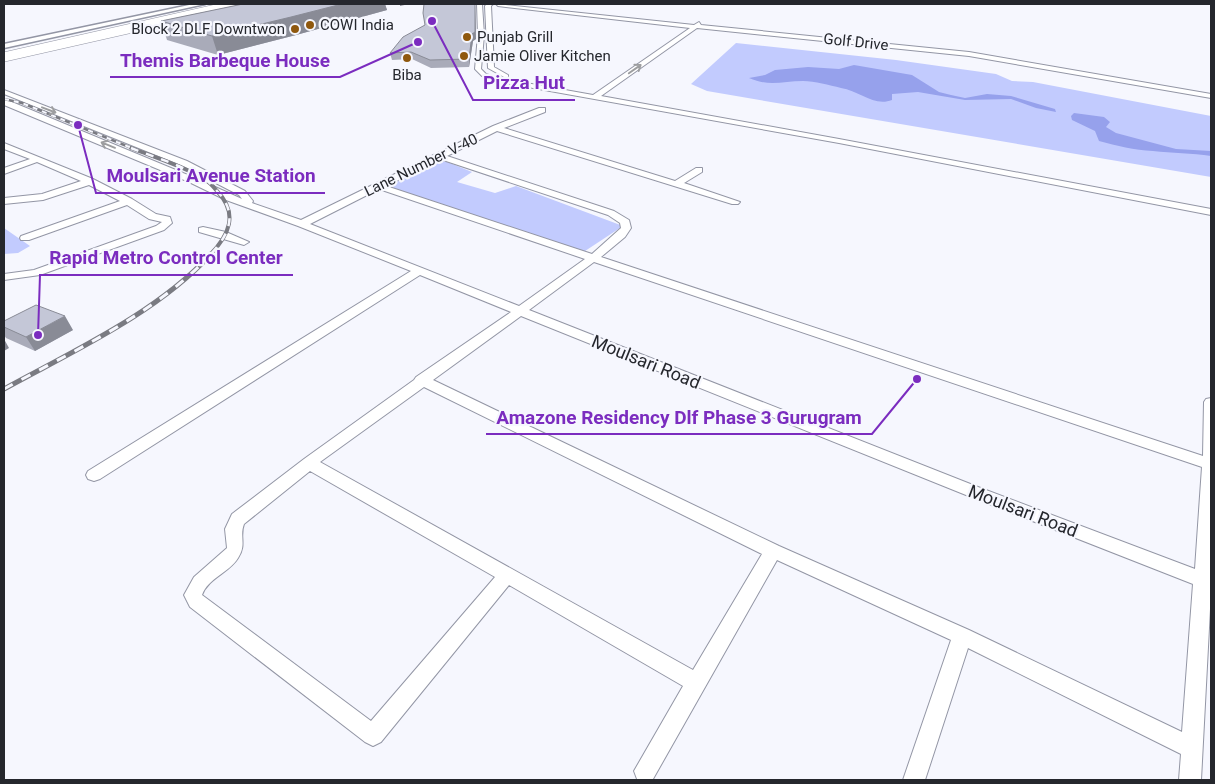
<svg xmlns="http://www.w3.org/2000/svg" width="1215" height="784" font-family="Roboto,sans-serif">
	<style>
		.green { fill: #c2cbfe }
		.water { fill: #96a1ec }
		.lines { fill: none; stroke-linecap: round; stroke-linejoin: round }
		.minor-casing { stroke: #9396a5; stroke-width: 2 }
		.major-casing { stroke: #9396a5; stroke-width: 3 }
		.minor { fill: #fff; fill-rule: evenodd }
		.major { fill: #fff; fill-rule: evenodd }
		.rail-far2-casing { stroke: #7a7b82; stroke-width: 2.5 }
		.rail-far1-casing { stroke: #7a7b82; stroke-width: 4 }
		.rail-casing { stroke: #7a7b82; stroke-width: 5 }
		.rail-far2 { stroke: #f6f7fe; stroke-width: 2; stroke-dasharray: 5; stroke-linecap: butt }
		.rail-far1 { stroke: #f6f7fe; stroke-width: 2.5; stroke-dasharray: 8; stroke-linecap: butt }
		.rail { stroke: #f6f7fe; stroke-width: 3; stroke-dasharray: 10; stroke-linecap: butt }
		.highway-bridge-casing { stroke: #9396a5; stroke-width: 10; stroke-linecap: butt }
		.highway-bridge { stroke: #fff; stroke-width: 9 }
		.wall { fill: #a9abb9 }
		.shaded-wall { fill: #898b96 }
		.building { fill: #c4c7d7; stroke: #898b96 }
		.oneway { stroke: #9d9ea0 }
		.poi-dot { fill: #8f580e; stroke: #f6f7fe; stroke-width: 2 }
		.labels { text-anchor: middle; stroke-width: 4.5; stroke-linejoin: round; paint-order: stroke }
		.far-poi-label { font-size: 15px; fill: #25272d; stroke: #f6f7fe; text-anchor: start }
		.far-street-label { font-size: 15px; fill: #25272d; stroke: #f6f7fe }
		.street-label { font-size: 18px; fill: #25272d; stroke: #f6f7fe }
		.leader { fill: none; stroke: #7b2cbf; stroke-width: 2 }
		.callout-dot { fill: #7b2cbf; stroke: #f6f7fe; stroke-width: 2 }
		.callout-label { font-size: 19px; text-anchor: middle; font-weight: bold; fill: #7b2cbf; stroke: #f6f7fe; stroke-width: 4.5; stroke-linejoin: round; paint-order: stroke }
	</style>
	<rect width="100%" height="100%" fill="#f6f7fe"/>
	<path class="green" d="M736,43L896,60L996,74L1012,81L1033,82L1211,116V177L707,91L691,84Z
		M440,159L472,172L457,182L495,193L516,186L623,226L579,255L386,185Z
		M4,228L30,246L18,253L4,254Z"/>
	<path class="water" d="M854,65L912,75L939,92L951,95L965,98L987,94L1011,96L1055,109L1056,112L1036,108L1011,99L965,100L918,92L892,94V100C874,107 860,91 841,88C829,85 815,81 803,81C783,81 769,87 749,78L765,75L775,70L808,67L839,69Z
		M1074,113L1104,117L1110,122L1106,127L1116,133L1176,149L1211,151V156C1192,153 1172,153 1153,151C1134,150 1117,146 1099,141L1095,131L1072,120L1071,116Z"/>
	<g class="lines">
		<g class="minor-casing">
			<path id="minor" d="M477,4H482L484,35L481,69L486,74L498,78L593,95L690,28L498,6L496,4L694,25L699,22L701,25L969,52L1211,94V98L969,56L697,28L601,96L839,139L1211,209V215L839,143L494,81L482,76L475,69L478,35Z
				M487,4H493L491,6L494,67L508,75V77H504L488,68L485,6Z
				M4,90L187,161L245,191L253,201L252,203L301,220L493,126L539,108H545V112L504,128L675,181L696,168H702V172L684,183L740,202L738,204H732L497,131L447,156L614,211L629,220L631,228L625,237L601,257L1203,456L1204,402L1206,399L1211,398V590L1201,780H1179L1181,754L968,648L925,780H903L951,640L777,560L653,779H637L634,771L683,686L509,585L381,742L373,746L365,742L190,607L184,595L194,577L227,548L225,529L232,514L304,459L414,380L416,377L511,312L420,275L100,479L94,481L88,479L86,475L88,471L411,271L298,226L226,200L189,182L4,105V100H7L195,178L242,199L239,195L181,165L4,94ZM440,159L608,215L620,223L621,228L592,254L386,186ZM379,189L585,259L519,306L310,224ZM594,262L1202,467L1195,569L978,487L529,310ZM521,316L966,495L1193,584L1182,732L969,630L779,546L433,380ZM424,387L762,554L693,670L320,462ZM310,471L495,577L371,721L202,595C208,578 229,573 238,558C247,544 239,537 244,524Z
				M4,143L93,179L132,199L156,214L170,217L172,223L164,230L40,275L4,280V274L34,270L156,226L162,222L149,219L127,205L29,240H21L20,238L21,236L120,201L89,185L43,200L4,204V198L42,194L81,181L37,162L4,174V168L30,159L4,149Z
				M203,227L226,232L249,242L244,245L199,232V228Z"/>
		</g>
		<g class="major-casing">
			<path id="major" d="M194,4H205L4,48V44Z"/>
		</g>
		<use href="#minor" class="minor"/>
		<use href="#major" class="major"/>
		<g class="rail-far2-casing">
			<path id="rail-far2" d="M4,99L22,103L134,149"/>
		</g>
		<g class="rail-far1-casing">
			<path id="rail-far1" d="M131,148C154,157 181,165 203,178C208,181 213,186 217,191C239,214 229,235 210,255"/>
		</g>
		<g class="rail-casing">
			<path id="rail" d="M4,389C73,351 157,313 211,254"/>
		</g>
		<use href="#rail-far2" class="rail-far2"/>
		<use href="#rail-far1" class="rail-far1"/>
		<use href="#rail" class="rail"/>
		<g class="highway-bridge-casing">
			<path id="highway-bridge" d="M4,57L238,4"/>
		</g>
		<use href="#highway-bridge" class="highway-bridge"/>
	</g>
	<path class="wall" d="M243,4H385L387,10L296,35L218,55L167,40L161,21Z
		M424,4H475L476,39L473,41L469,67L431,68L412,59L392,60L390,53L425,25Z
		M4,321L73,330L35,351L6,338L4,335Z"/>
	<path class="shaded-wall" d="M342,4H385L387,10L296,35L218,55L212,36Z
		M400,4H409L400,6Z
		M475,4L476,39L473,41L469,67V59Z
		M65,316L73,330L35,351L26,337Z
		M4,339L9,348L4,351Z"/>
	<path class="building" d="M243,4H342L291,17L212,36L161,21Z
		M424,4H475V32L472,34L469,59L430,60L411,52L390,53L403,37L425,25L423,13Z
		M36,305L65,316L26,337L4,327V321Z"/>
	<defs><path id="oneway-shaft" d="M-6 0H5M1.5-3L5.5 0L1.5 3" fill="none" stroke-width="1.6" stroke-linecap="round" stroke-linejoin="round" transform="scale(1.25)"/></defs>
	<g class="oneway">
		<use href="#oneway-shaft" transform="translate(635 69) rotate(-35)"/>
		<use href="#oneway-shaft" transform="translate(49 110) rotate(21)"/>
		<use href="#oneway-shaft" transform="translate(108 145) rotate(-158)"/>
	</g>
	<g class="poi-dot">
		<circle cx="310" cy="25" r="5"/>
		<circle cx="295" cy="29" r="5"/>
		<circle cx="467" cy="37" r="5"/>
		<circle cx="464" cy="56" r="5"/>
		<circle cx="407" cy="58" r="5"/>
	</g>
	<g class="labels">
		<g class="far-poi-label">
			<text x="320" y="30">COWI India</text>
			<text x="285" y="34" text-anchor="end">Block 2 DLF Downtwon</text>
			<text x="477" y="42">Punjab Grill</text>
			<text x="474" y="61">Jamie Oliver Kitchen</text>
			<text x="407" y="80" text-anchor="middle">Biba</text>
		</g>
		<g class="far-street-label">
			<text transform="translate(856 42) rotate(6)" y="5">Golf Drive</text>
			<text transform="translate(421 165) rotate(-26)" y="5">Lane Number V-40</text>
		</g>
		<g class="street-label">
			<text transform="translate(646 362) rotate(22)" y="6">Moulsari Road</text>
			<text transform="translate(1023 511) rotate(21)" y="6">Moulsari Road</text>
		</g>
	</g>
	<path class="leader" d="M418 42L340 77H110M432 21L473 100H575M78 125L96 193H325M38 335L40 275H293M917 379L872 434H486"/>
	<g class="callout-dot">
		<circle cx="418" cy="42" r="5"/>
		<circle cx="432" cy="21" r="5"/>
		<circle cx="78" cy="125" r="5"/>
		<circle cx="38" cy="335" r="5"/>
		<circle cx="917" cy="379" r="5"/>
	</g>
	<g class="callout-label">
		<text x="225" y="67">Themis Barbeque House</text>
		<text x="524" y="89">Pizza Hut</text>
		<text x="211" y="182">Moulsari Avenue Station</text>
		<text x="166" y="264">Rapid Metro Control Center</text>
		<text x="679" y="424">Amazone Residency Dlf Phase 3 Gurugram</text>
	</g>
	<rect width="1215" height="784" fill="none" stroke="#25272d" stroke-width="10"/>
</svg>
